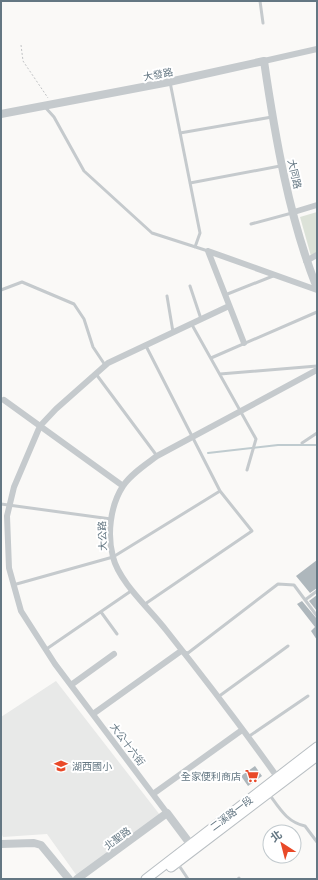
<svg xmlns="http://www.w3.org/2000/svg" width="318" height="880" font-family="Manrope,'Noto Sans TC',sans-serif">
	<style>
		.built { fill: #e8e9e8 }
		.green { fill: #dce2d8 }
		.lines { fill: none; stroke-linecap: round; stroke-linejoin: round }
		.stream { stroke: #bfcbcf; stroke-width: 2 }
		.building { fill: #aeb7bc }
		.secondary-casing { stroke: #b9bfc3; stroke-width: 11 }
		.path { stroke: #c1c3c5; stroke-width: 1; stroke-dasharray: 2 2; stroke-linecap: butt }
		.service { stroke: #c5cacd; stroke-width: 3 }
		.minor { stroke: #c5cacd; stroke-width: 6 }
		.tertiary { stroke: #c5cacd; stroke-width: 8 }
		.secondary { stroke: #fff; stroke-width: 9 }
		.labels { text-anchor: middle; stroke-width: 4; stroke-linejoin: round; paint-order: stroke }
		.street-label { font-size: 10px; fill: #647783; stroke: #fff }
		.poi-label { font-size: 10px; fill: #647783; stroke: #fff; text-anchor: start }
	</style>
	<rect width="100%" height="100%" fill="#faf9f7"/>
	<path class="built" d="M56,681L160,815L108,851L77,876L47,834L3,837L1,833V717Z"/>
	<path class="green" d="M317,212V253L311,256L300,217Z"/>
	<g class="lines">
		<path class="stream" d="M208,453L278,445H317"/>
	</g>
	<path class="building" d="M317,560V588L310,593L296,576Z
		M317,595V611L309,601Z
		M302,601L317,619V640L311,631L315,627L297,604Z
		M255,766L262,776L248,786L241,776Z"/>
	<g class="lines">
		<g class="secondary-casing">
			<path id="secondary" d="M171,867L317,756
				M146,879L317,747"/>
		</g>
		<path class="path" d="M21,45L23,61L48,98"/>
		<path class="service" d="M260,1L263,23
			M170,82L200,233L195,247
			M45,107L54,117L84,171L152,233L208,251
			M180,133L272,117
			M190,183L280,166
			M251,224L292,213
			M190,286L201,319
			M1,290L22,282L74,304L84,319L93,347L105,365
			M225,295L273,276
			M167,296L173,332
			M191,323L256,439L247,470
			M211,358L317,312
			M96,374L157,456
			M220,374L317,366
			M302,443L317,433
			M1,504L111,519
			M13,585L113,557L220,491L146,346
			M305,600L317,591
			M145,604L252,531L220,491
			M101,612L117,634
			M45,650L131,591
			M184,652L188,653L278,584L294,585L317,616
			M218,697L288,646
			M248,737L308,696
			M269,794C280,809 287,822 305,826L317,842
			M178,864L188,879
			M238,879L239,878"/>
		<path class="minor" d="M264,61L317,49
			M294,212L317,205
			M208,251L317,290
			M208,251L244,343
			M306,261L317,255
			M4,400L123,486
			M71,685L114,654
			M93,714L181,651
			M280,781C244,730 205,679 166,630C150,609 119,582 113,557C107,535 110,506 123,486C131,474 145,465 157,456L317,370
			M153,794L242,730
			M167,813L55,664L21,611L9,568L7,516L14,487L40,426L56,409L108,363L229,306"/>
		<path class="tertiary" d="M1,114L169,82L264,61C275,136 289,218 317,288
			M1,844L34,843L41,845L69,879
			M77,879L167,813L194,849"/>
		<use href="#secondary" class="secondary"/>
	</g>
	<defs>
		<g id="school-bare" transform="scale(1.08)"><path d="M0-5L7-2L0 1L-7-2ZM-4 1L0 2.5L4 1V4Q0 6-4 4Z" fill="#e94928" stroke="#fff" stroke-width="2.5" paint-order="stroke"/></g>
		<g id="supermarket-bare" transform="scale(1.08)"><path d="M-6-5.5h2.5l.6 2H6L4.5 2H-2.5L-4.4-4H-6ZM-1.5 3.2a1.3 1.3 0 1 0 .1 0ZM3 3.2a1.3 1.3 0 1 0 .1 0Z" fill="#e94928" stroke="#fff" stroke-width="2.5" paint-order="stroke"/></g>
	</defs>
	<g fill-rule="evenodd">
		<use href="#school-bare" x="61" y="766"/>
		<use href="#supermarket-bare" x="252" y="776"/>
	</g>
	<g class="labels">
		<g class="street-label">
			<text transform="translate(158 74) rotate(-11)" y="4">大發路</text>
			<text transform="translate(295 174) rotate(77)" y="4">大同路</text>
			<text transform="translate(102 536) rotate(-92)" y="4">大公路</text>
			<text transform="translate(128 744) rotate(53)" y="4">大公十六街</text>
			<text transform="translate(231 813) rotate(-37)" y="4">二溪路一段</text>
			<text transform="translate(117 838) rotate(-37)" y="4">北聖路</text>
		</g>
		<g class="poi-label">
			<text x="72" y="770">湖西國小</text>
			<text x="241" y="780" text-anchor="end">全家便利商店</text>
		</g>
	</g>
	<rect width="318" height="880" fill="none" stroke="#647783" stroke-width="4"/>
	<g transform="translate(282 844) rotate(324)"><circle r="19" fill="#ffffff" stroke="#c1c9cd"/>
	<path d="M0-3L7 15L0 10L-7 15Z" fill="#e94928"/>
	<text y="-6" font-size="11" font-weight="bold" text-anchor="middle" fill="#647783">北</text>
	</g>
</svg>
